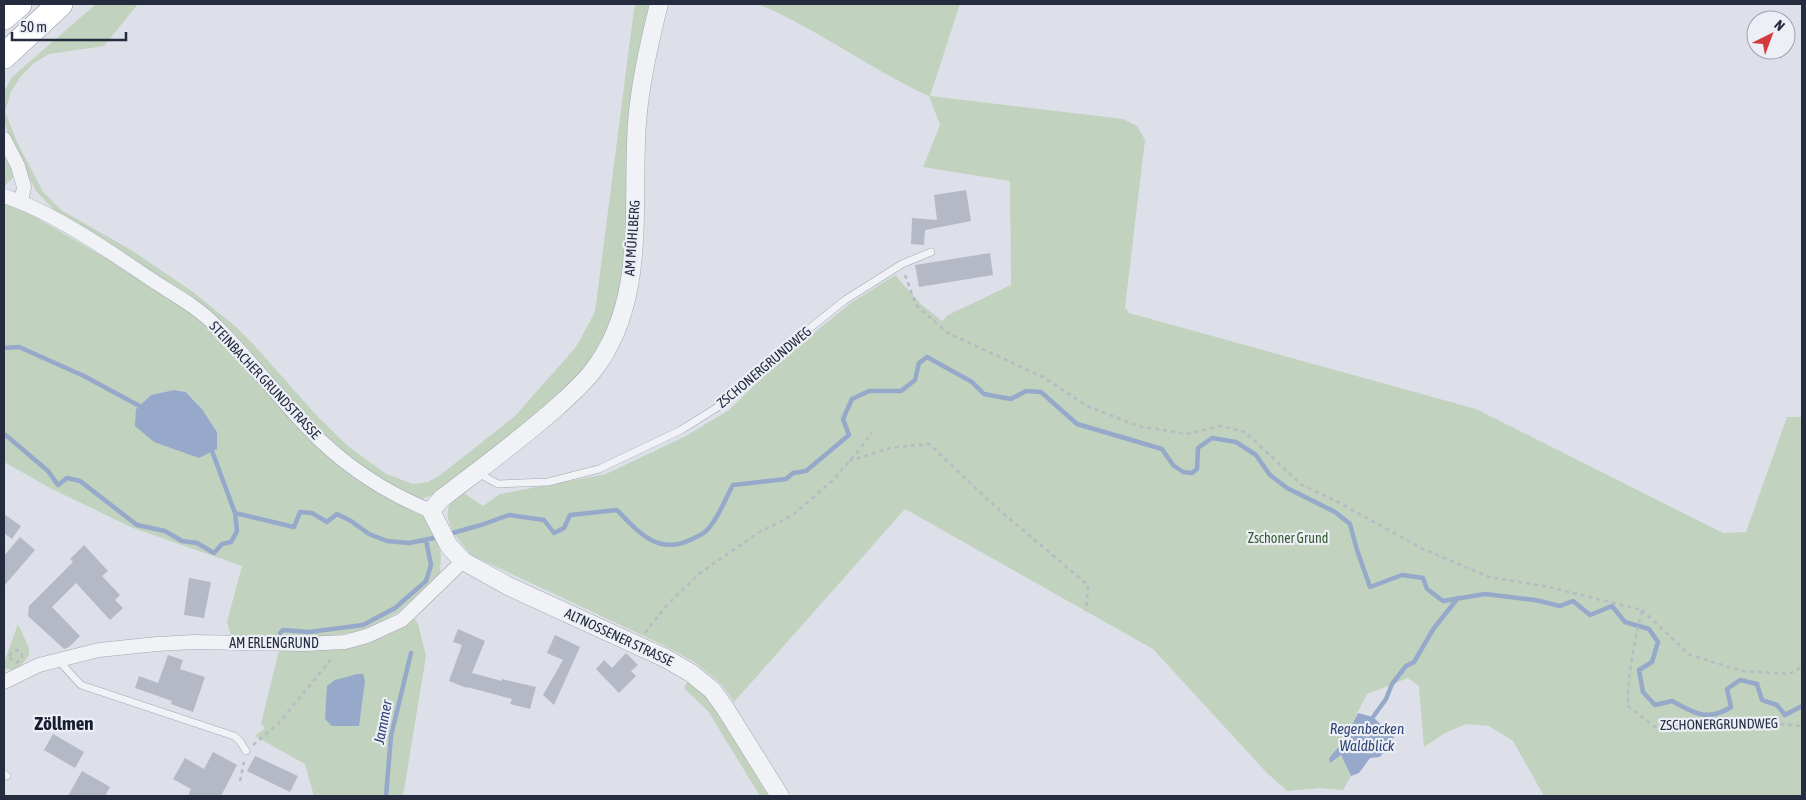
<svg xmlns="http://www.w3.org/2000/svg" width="1806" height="800" font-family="'Asap Condensed',sans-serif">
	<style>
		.green { fill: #c1d2be; fill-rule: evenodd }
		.water { fill: #96a9ca }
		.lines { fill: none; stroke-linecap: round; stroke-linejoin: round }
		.stream { stroke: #96a9ca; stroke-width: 4.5 }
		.building { fill: #b4b9c5 }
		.service-casing { stroke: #a2a6b2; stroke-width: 8 }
		.minor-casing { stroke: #a2a6b2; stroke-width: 15 }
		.tertiary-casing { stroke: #a2a6b2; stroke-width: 19 }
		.motorway-casing { stroke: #848b9f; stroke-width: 26 }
		.path { stroke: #b7bbc3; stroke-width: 2.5; stroke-dasharray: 4 4; stroke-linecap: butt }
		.service { stroke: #f0f2f6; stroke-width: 7 }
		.minor { stroke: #f0f2f6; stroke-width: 14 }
		.tertiary { stroke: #f0f2f6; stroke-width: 18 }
		.motorway { stroke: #fff; stroke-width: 25 }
		.labels { text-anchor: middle; stroke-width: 4.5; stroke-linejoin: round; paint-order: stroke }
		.street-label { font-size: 14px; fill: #262c3f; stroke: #edeff6 }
		.park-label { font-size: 14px; fill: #355c33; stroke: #edeff6 }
		.water-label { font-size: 15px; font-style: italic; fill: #2e4575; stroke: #edeff6 }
		.district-label { font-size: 19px; font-weight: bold; fill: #191d30; stroke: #edeff6 }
	</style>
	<rect width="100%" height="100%" fill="#dde0e8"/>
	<path class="green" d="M96,4H138L104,46L49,54L34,63L21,76L11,92L5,112L17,142L43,192L61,210L131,250L193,292L235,326L254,345L318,417L348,446L386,474L413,484L428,482L439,476L515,416L576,347L595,312L634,9L636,4H650L623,279L615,316L587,370L564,393L444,487L432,495L422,499L403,492L357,462L312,424L248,349L218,319L184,292L57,213L36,191L11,143L4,121V92L12,77Z
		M758,4H960L930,96L1123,119L1137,126L1145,140L1125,307L1129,313L1476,409L1723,533L1746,532L1787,417H1802V796H1544L1513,741L1489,726L1466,724L1445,733L1424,747L1419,686L1408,678L1367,694L1342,743L1329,758L1341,755L1351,776L1343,790L1320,788L1287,791L1266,772L1153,649L905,509L734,702L720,683L696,663L665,646L471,555C462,544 445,526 448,510C449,502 456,497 461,491L483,506L500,494L606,474L686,436L729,410L777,363L851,303L895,275L921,304L942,321L948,315L1011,285L1010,181L923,167L940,125L929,96C870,69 818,29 758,4Z
		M4,150L12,167L13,178L4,186Z
		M4,203L20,208L121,267L195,315L209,328L348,472L392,501L423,516L435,534L441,555L440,575L397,613L365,630L328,637L304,638L231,636L227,622L242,566L133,528L52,489L4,462ZM174,390L187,392L202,409L217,432L136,409L151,395Z
		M414,618L418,624L426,656L403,796H314L305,764L255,736L265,728L261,724L279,650H326L349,646Z
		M18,624L29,648V656L21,665L12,670L4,668V663Z
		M688,681L704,691L720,712L771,796H760L708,711L684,688Z"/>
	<path class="water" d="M174,390L186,392L202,409L217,432V449L199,458L154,442L135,426L136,409L151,395Z
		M357,674H363L365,681L359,726H332L325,719L327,686L335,680Z
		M1358,713L1373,717L1394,737L1390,744L1380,757L1370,758L1359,773L1351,776L1341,755L1330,763L1329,758L1342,743Z"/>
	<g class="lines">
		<path class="stream" d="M4,348L19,347L84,376L145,409
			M4,434L8,437L48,471L58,485L67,478L80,481L137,525L165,531L182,541L197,543L214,553L222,544L231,542L237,531L235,513L294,527L300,512L312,513L327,522L337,514L351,521L369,534L387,541L409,543L439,537
			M209,449L212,451L235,513
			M449,534L481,525L509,515L544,520L554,533L564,528L570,515L617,510C639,533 659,556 692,539C698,536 704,534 708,529C719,517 725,499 733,485L786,479L793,473L806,471L849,435L843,419L852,399L869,391H901L915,380L919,363L927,357L972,382L984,394L1011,399L1026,391L1041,392L1077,424L1162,449L1173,465L1183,472L1192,473L1197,469L1198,448L1212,438L1236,442L1256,455L1270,475L1287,488L1335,512L1350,524L1357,550L1370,587L1402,575L1423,578L1427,589L1443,601L1485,594L1535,600L1560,606L1573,601L1590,615L1612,606L1625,622L1649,629L1658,642L1652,662L1639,670L1643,692L1655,705L1672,701C1693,713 1708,722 1731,707L1727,689L1740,680L1757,684L1762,700L1777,705L1785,715L1802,706
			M280,633L283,630L309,632L363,625L395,608L426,581L431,565L426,540
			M1373,717L1386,699L1392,684L1406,666L1414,662L1434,628L1458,598
			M386,796L391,736L411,653"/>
	</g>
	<path class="building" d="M966,190L971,221L925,230L924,245L911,244L912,218L937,220L934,195Z
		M990,253L993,275L919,287L915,265Z
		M4,514L21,526L12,539L4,533Z
		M20,537L35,550L4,586V556Z
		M84,545L108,571L102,576L120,595L115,600L123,608L110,620L76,583L52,607L80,636L69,647L64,649L28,616L29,606L73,562L70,559Z
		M189,578L211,582L204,618L184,615Z
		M458,629L485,641L472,673L502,681V679L536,687L530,709L510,704L512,699L467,687V688L449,681L462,645L453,642Z
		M555,635L580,647L554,705L543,695L563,660L547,653Z
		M626,653L638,665L631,671L636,676L619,693L596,669L604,660L612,668Z
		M168,655L183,660L180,669L205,677L193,712L171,704L172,701L135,688L139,676L158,683Z
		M53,734L84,752L75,768L44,750Z
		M213,752L237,765L221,796H188L191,789L173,779L185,758L204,769Z
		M255,756L298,776L290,792L247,771Z
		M82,771L110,787L105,796H68Z"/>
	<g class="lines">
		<g class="service-casing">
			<path id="service" d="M476,472L498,484L548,482L599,469L681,430L724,403L774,357L845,300L902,264L931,252
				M59,661L81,685L234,736L240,741L246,751
				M4,774L7,776"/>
		</g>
		<g class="minor-casing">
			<path id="minor" d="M4,139L18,166L24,187L21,202
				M4,196C55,213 107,250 152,280C173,294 198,307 216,326C248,358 276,394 307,427C342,464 384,492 431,511
				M4,682L39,665L99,650L157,644L194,642L304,644L345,642L367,636L402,620L463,561"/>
		</g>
		<g class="tertiary-casing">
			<path id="tertiary" d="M659,4C649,43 640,82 637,123C631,207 648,301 592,372C582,385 569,396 557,407C520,440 480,469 441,499L431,511L449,546L463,561L508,586L665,658L691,673L712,690L725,708L780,796"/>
		</g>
		<g class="motorway-casing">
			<path id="motorway" d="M4,17L19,4
				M4,56L60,4"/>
		</g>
		<path class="path" d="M905,275L916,305L948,333L1043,377L1087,406L1138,426L1187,434L1221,426L1245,432L1302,485L1336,501L1423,549L1489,577L1549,587L1642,610C1635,642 1627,673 1628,706L1655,727L1758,722L1802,726
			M849,461L890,448L929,444L997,508L1088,585L1086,611
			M1642,610L1690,655L1742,671L1789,674L1802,667
			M645,633L667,605L700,573L758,533L793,515L832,481L859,450L872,432
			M10 656a6 6 0 1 1 12 0a6 6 0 1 1-12 0Z
			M253,745L279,723L333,657
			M240,781L244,762"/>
		<use href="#service" class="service"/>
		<use href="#minor" class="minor"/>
		<use href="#tertiary" class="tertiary"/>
		<use href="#motorway" class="motorway"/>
	</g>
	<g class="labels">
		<g class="street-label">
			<text transform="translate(632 238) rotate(-86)" y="5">AM MÜHLBERG</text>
			<text transform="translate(764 367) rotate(-40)" y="5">ZSCHONERGRUNDWEG</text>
			<text transform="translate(265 380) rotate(47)" y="5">STEINBACHER GRUNDSTRASSE</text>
			<text transform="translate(619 637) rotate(25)" y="5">ALTNOSSENER STRASSE</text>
			<text x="274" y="648">AM ERLENGRUND</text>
			<text transform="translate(1719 724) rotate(-1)" y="5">ZSCHONERGRUNDWEG</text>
		</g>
		<g class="park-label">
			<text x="1288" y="543">Zschoner Grund</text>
		</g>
		<g class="water-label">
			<text transform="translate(383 722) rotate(-79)" y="5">Jammer</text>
			<text x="1367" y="734">Regenbecken<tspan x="1367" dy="17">Waldblick</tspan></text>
		</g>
		<g class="district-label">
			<text x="64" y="730">Zöllmen</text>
		</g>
	</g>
	<rect width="1806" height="800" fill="none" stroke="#262c3f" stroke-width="10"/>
	<g transform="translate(1771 35) rotate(42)"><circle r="24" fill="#edeff6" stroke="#9da1ad"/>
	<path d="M0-4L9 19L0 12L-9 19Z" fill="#d43b3f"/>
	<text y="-8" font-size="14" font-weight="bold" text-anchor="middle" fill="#262c3f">N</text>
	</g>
	<path d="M12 32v8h114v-8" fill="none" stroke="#262c3f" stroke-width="2.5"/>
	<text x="20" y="32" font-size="15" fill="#262c3f" stroke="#edeff6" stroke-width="4" paint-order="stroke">50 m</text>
</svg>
